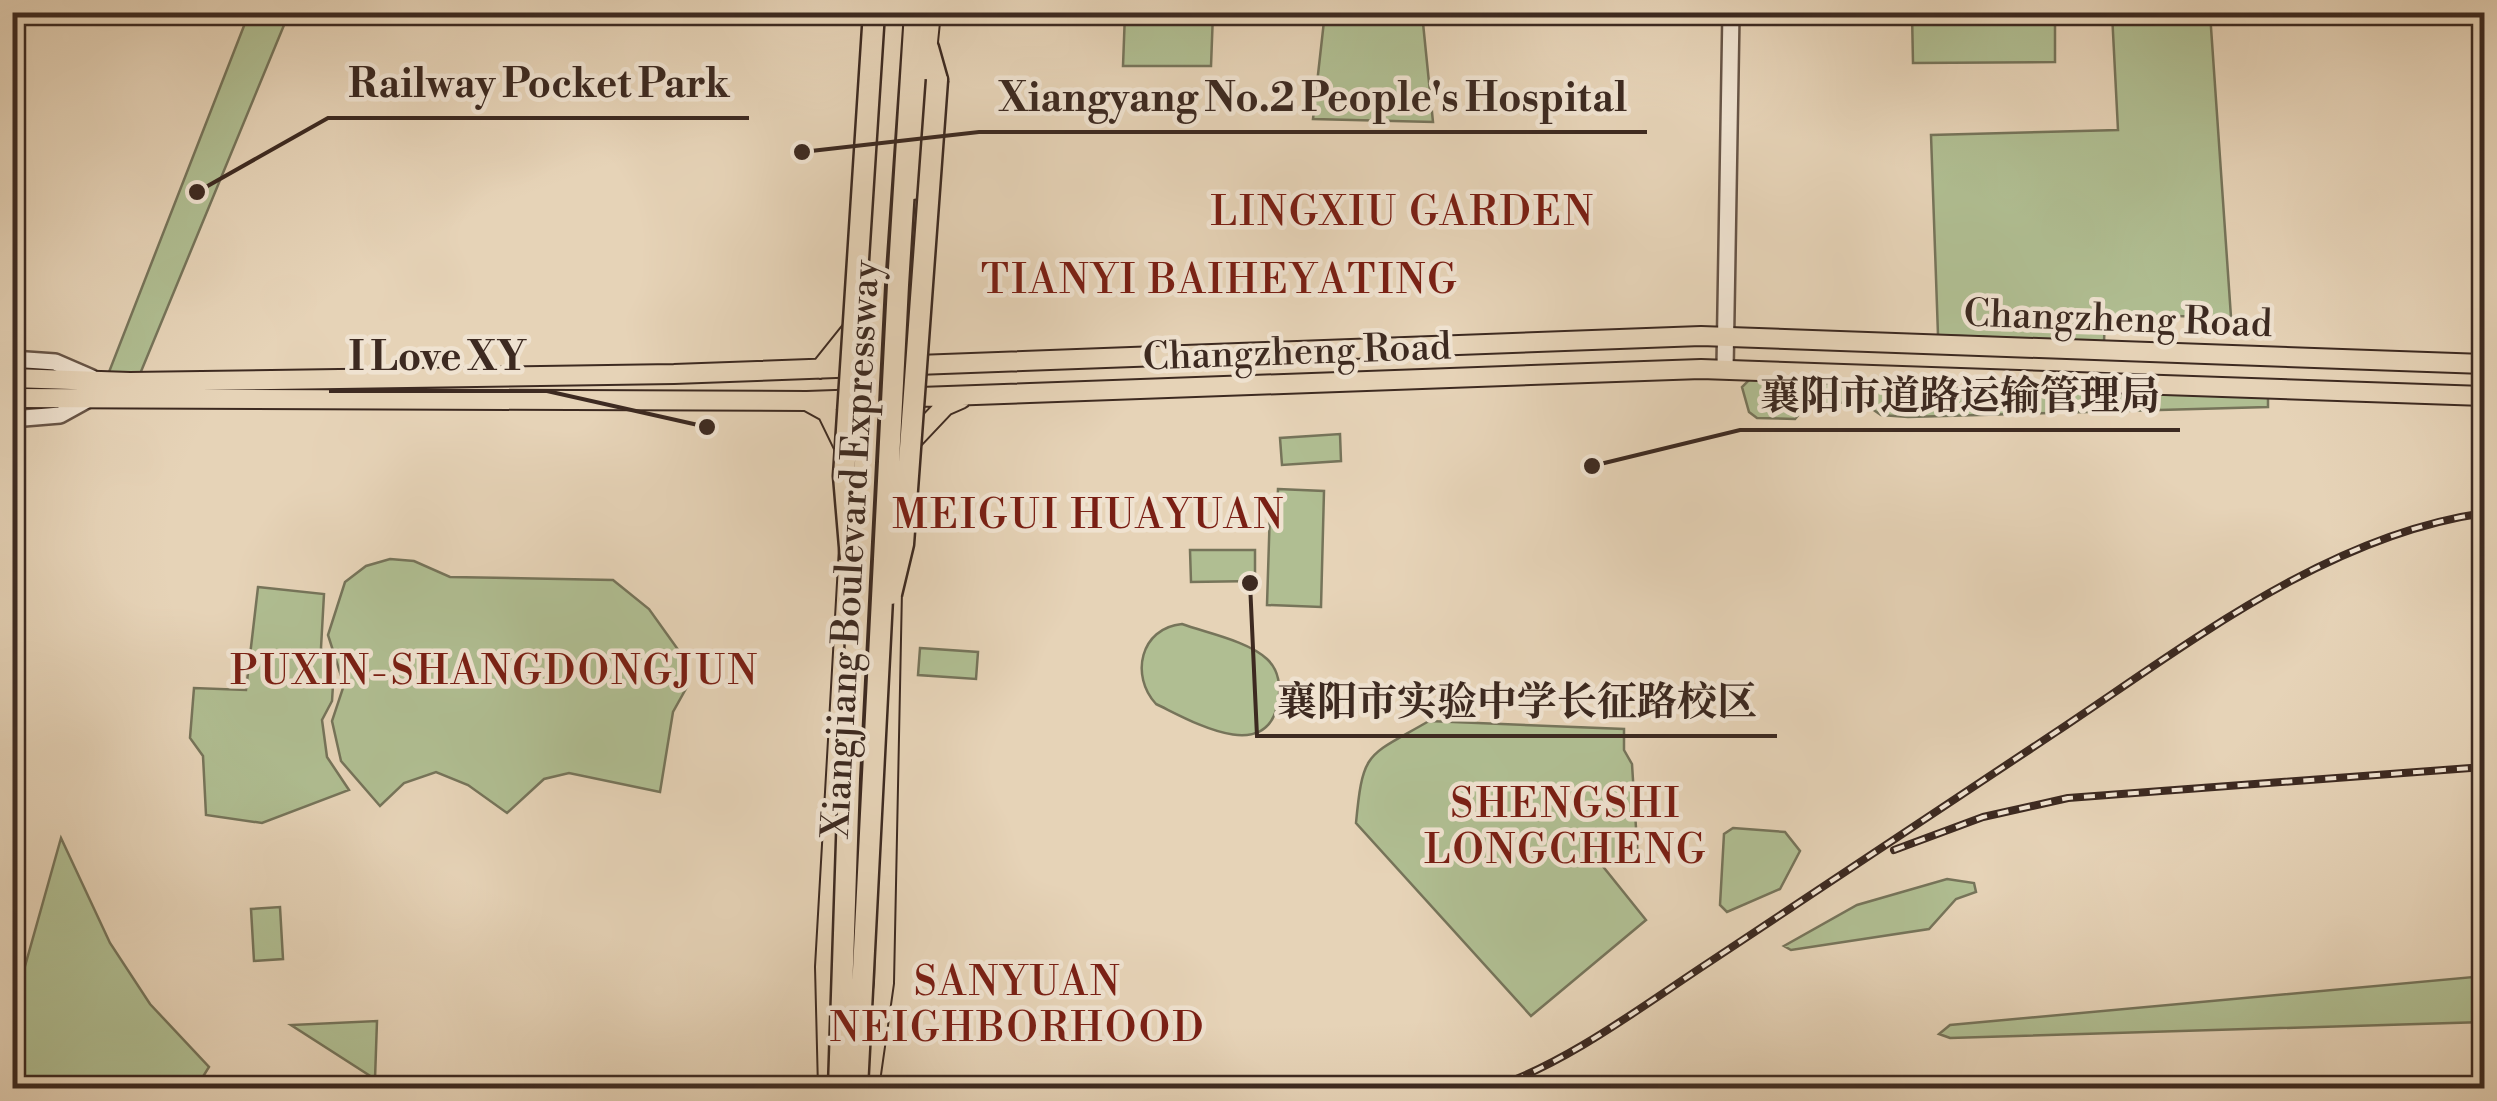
<svg xmlns="http://www.w3.org/2000/svg" width="2497" height="1101" font-family="'Libre Bodoni','Noto Serif SC',serif">
	<style>
		.green { fill: #b0be92; stroke: #76745a; stroke-width: 2.5 }
		.lines { fill: none; stroke-linecap: round; stroke-linejoin: round }
		.tertiary-casing { stroke: #675446; stroke-width: 20 }
		.primary-casing { stroke: #3d2a21; stroke-width: 22 }
		.trunk-casing { stroke: #3d2a21; stroke-width: 25 }
		.tertiary { stroke: #efe2d0; stroke-width: 15 }
		.primary { stroke: #e6d3b7; stroke-width: 18 }
		.trunk { stroke: #e6d3b7; stroke-width: 20 }
		.rail-casing { stroke: #3d2a21; stroke-width: 8 }
		.rail { stroke: #efe2d0; stroke-width: 4; stroke-dasharray: 11; stroke-linecap: butt }
		.trunk-bridge-casing { stroke: #3d2a21; stroke-width: 25; stroke-linecap: butt }
		.trunk-bridge { stroke: #e6d3b7; stroke-width: 20 }
		.labels { text-anchor: middle; stroke-width: 9; stroke-linejoin: round; paint-order: stroke }
		.street-label { font-size: 38px; fill: #3d2a21; stroke: #efe2d0 }
		.neighbourhood-label { font-size: 40px; letter-spacing: 2.5px; fill: #7a1f14; stroke: #efe2d0 }
		.leader { fill: none; stroke: #3d2a21; stroke-width: 4 }
		.callout-dot { fill: #3d2a21; stroke: #efe2d0; stroke-width: 4 }
		.callout-label { font-size: 40px; text-anchor: middle; font-weight: bold; fill: #3d2a21; stroke: #efe2d0; stroke-width: 9; stroke-linejoin: round; paint-order: stroke }
	</style>
	<rect width="100%" height="100%" fill="#e6d3b7"/>
	<filter id="stains"><feTurbulence type="fractalNoise" baseFrequency=".002" numOctaves="4"/><feColorMatrix values="0 0 0 0 .2 0 0 0 0 .09 0 0 0 0 .02 0 0 0 .5 -.17"/></filter>
	<radialGradient id="worn" r=".72"><stop offset=".6" stop-color="#630" stop-opacity="0"/><stop offset="1" stop-color="#630" stop-opacity=".3"/></radialGradient>
	<path class="green" d="M1325,12L1422,13L1433,122L1313,119Z
		M249,13H289L140,374L109,372Z
		M1125,13H1213L1211,66H1123Z
		M1912,13H2055V62L1913,63Z
		M2112,13H2210L2231,317L2105,315L2104,342L1938,335L1931,135L2118,130Z
		M1751,378L2268,395V407L1908,417L1881,415L1862,402L1808,404L1795,419L1757,418L1749,412L1742,387Z
		M1340,434L1341,461L1282,465L1280,438Z
		M1278,489L1324,491L1321,607L1267,605L1270,509H1277Z
		M1190,550H1255V581L1191,582Z
		M390,559L414,561L450,577L613,580L649,609L684,658L688,685L673,712L660,792L569,773L544,779L507,813L468,785L436,772L404,783L380,806L341,761L332,721L344,685L328,635L345,582L366,566Z
		M258,587L324,594L321,648L333,685L332,701L322,720L327,757L349,790L262,823L206,815L203,756L190,738L194,688L246,690Z
		M1182,624C1207,633 1248,641 1267,659C1279,670 1281,687 1278,702C1267,767 1188,719 1156,704C1130,676 1140,628 1182,624Z
		M920,648L978,652L976,679L918,675Z
		M1429,721L1624,729V750L1632,764L1638,860L1597,859L1646,920L1531,1016L1356,823C1363,749 1367,757 1429,721Z
		M1733,828L1785,832L1800,851L1780,889L1727,912L1720,905L1724,834Z
		M61,838L110,943L150,1004L209,1067L196,1088H13V1009Z
		M1947,879L1974,883L1976,892L1956,899L1929,929L1791,950L1784,946L1857,905Z
		M280,907L283,959L254,961L251,909Z
		M2484,976V1022L1950,1038L1939,1034L1950,1025Z
		M377,1021L375,1079L291,1025Z"/>
	<g class="lines">
		<g class="tertiary-casing">
			<path id="tertiary" d="M12,359L55,362L92,378
				M1725,369L1731,12
				M12,419L60,415L89,399"/>
		</g>
		<g class="primary-casing">
			<path id="primary" d="M913,190L931,12
				M820,369L856,324
				M12,378L130,382L674,374L1701,336L2484,364
				M12,398L807,401L1701,369L2484,396
				M807,401L827,412L845,449
				M910,443L945,406L961,399
				M828,1088L825,967L849,548
				M869,1088L884,983L892,590"/>
		</g>
		<g class="trunk-casing">
			<path id="trunk" d="M928,48L937,80
				M874,285L893,12
				M898,285L915,12"/>
		</g>
		<use href="#tertiary" class="tertiary"/>
		<use href="#primary" class="primary"/>
		<use href="#trunk" class="trunk"/>
		<g class="rail-casing">
			<path id="rail" d="M1894,850L1983,817L2068,798L2484,767
				M1493,1088C1569,1062 1641,1007 1708,963C1824,886 1940,809 2056,732C2187,645 2325,536 2484,513"/>
		</g>
		<use href="#rail" class="rail"/>
		<g class="trunk-bridge-casing">
			<path id="trunk-bridge" d="M851,559L844,476L874,12
				M891,594L903,544L937,80
				M839,1088L849,779L874,285
				M857,1088L898,285"/>
		</g>
		<use href="#trunk-bridge" class="trunk-bridge"/>
	</g>
	<g class="labels">
		<g class="street-label">
			<text transform="translate(2118 318) rotate(2)" y="13">Changzheng Road</text>
			<text transform="translate(1297 351) rotate(-2)" y="13">Changzheng Road</text>
			<text transform="translate(850 549) rotate(-87)" y="13">Xiangjiang Boulevard Expressway</text>
		</g>
		<g class="neighbourhood-label">
			<text x="1403" y="225">LINGXIU GARDEN</text>
			<text x="1220" y="293">TIANYI BAIHEYATING</text>
			<text x="1089" y="528">MEIGUI HUAYUAN</text>
			<text x="495" y="684">PUXIN-SHANGDONGJUN</text>
			<text x="1566" y="817">SHENGSHI<tspan x="1566" dy="46">LONGCHENG</tspan></text>
			<text x="1018" y="995">SANYUAN<tspan x="1018" dy="46">NEIGHBORHOOD</tspan></text>
		</g>
	</g>
	<path class="leader" d="M197 192L328 118H749M802 152L979 132H1647M707 427L547 391H329M1592 466L1740 430H2180M1250 583L1257 736H1777"/>
	<g class="callout-dot">
		<circle cx="197" cy="192" r="10"/>
		<circle cx="802" cy="152" r="10"/>
		<circle cx="707" cy="427" r="10"/>
		<circle cx="1592" cy="466" r="10"/>
		<circle cx="1250" cy="583" r="10"/>
	</g>
	<g class="callout-label">
		<text x="539" y="97">Railway Pocket Park</text>
		<text x="1313" y="111">Xiangyang No.2 People's Hospital</text>
		<text x="438" y="370">I Love XY</text>
		<text x="1960" y="409">襄阳市道路运输管理局</text>
		<text x="1517" y="715">襄阳市实验中学长征路校区</text>
	</g>
	<rect width="2497" height="1101" fill="none" stroke="#e6d3b7" stroke-width="50"/>
	<rect x="15" y="15" width="2467" height="1071" fill="none" stroke="#3d2a21" stroke-width="5"/>
	<rect x="25" y="25" width="2447" height="1051" fill="none" stroke="#3d2a21" stroke-width="2.5"/>
	<rect width="100%" height="100%" filter="url(#stains)"/>
	<rect width="100%" height="100%" fill="url(#worn)"/>
</svg>
